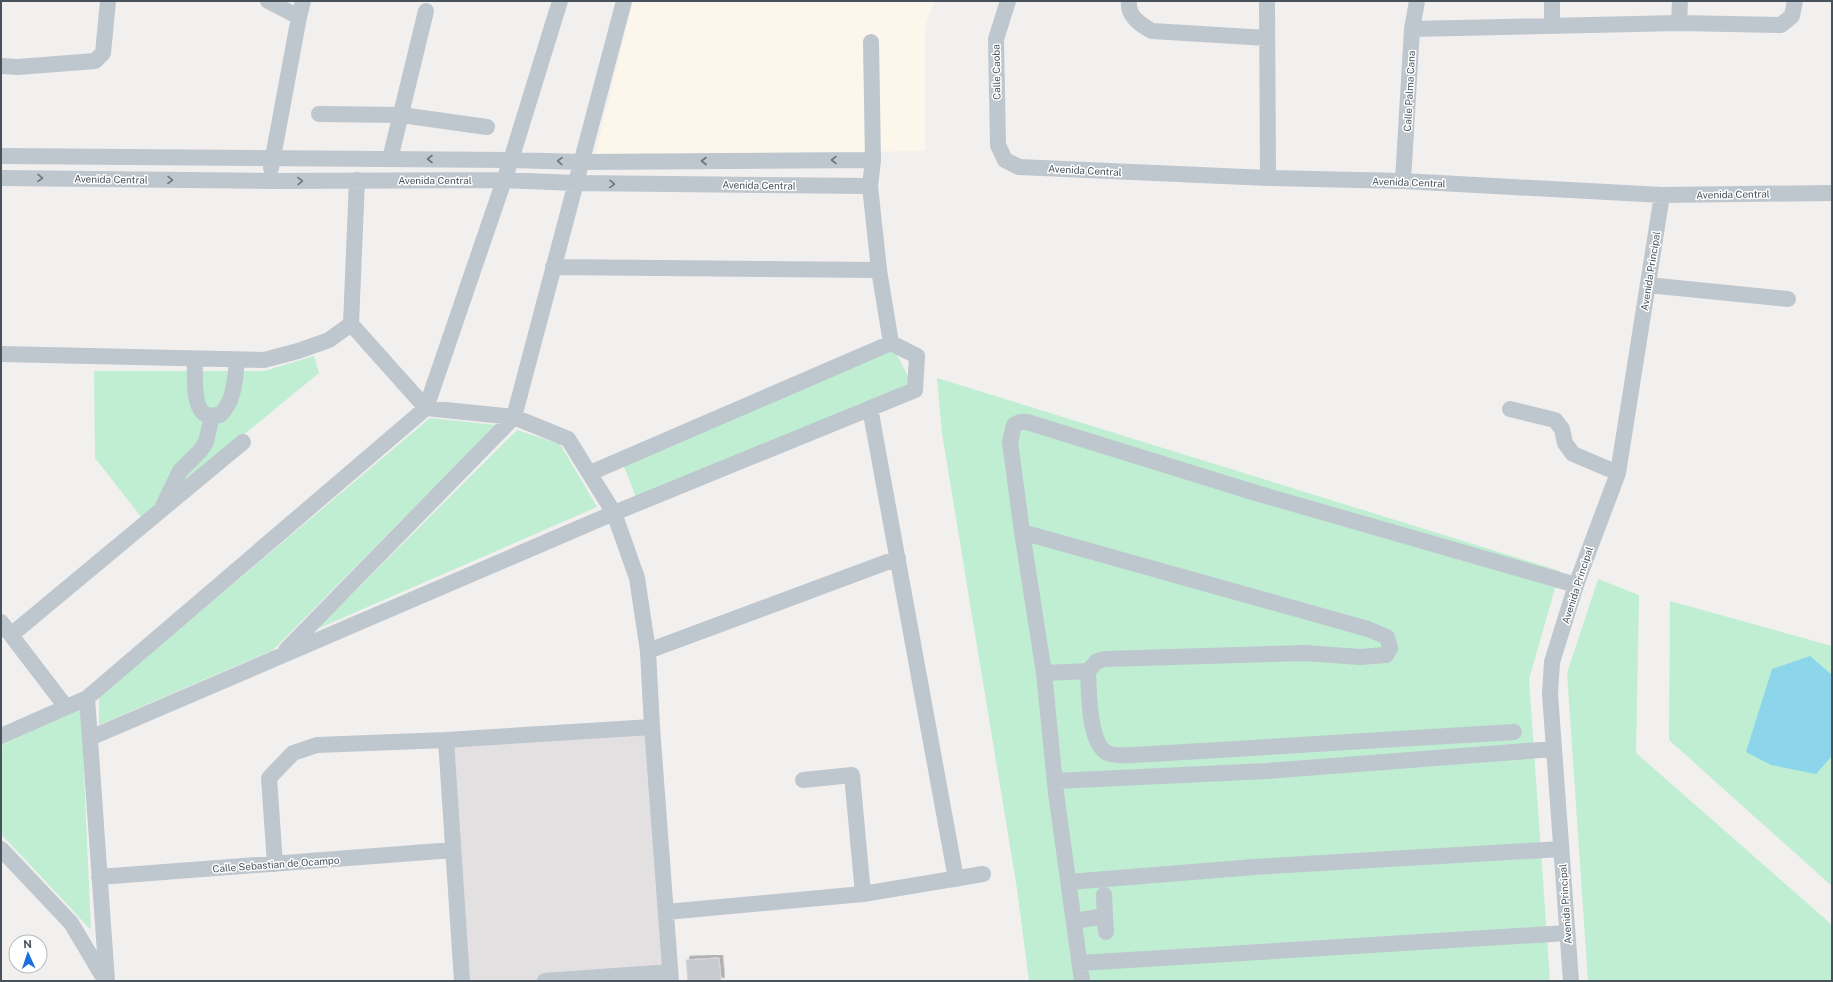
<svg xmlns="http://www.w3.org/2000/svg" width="1833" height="982" font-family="'Public Sans',sans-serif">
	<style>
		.commercial { fill: #fcf7ea }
		.education { fill: #e3e0e1 }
		.green { fill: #bfeed2 }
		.water { fill: #8dd5ea }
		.building { fill: #c9cbd2; stroke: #d4d6db; filter: url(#shadow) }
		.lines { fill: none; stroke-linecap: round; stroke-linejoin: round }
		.minor { stroke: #bec6ce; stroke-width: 16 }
		.oneway { stroke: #6b757e }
		.labels { text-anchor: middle; stroke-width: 3; stroke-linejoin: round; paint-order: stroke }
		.street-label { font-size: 10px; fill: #48525c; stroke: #fff }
	</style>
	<defs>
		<filter id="shadow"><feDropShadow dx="3.5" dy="-3.5" stdDeviation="0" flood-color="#0004"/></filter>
	</defs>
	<rect width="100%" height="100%" fill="#f2efef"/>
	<path class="commercial" d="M633,1H934L925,28V151L595,155Z"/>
	<path class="education" d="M652,727L670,972L545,981H462L447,747Z"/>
	<path class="green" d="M891,343L915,390L638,503L625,469L620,460Z
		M314,356L319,373L142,518L95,458L94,371H264Z
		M937,378L1560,571L1529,679L1550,981H1029L1017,889L942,433Z
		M430,418L496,425L273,650L99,725V697Z
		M517,430L560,444L597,507L317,629Z
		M1598,579L1639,595L1636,753L1832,925V981H1588L1567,673Z
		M1670,601L1832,646V886L1669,740Z
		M81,708L91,930L1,834V745Z"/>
	<path class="water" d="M1810,656L1832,675V756L1816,774L1771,765L1746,752L1772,669Z"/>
	<path class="building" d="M719,958L721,981H688L686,960Z"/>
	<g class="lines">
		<path class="minor" d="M268,1L299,17
			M1008,1L996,39L998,145L1005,160L1019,167L1268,178L1403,181L1662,195L1832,193
			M1129,1C1127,16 1141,25 1152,31L1267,38
			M1267,1L1268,178
			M1679,23L1680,1
			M1552,25V1
			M1412,29L1679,23L1781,25L1792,16L1795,1
			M871,42L873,160L870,186L879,270L891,343
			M1,66L18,67L95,61L103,53L108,1
			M319,114L401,115L487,127
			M1,156L511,160L581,162L873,160
			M390,159L426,11
			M271,168L299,17L303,1
			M1,178L271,181L504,180L575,183L870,186
			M357,180L351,324L426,408L514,417L568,439L614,513L637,578L648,651L652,727L671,981
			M1403,181L1412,29L1417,1
			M553,267L879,270
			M1648,285L1788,299
			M1,354L264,360L298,351L329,340L351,324
			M195,359C195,373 192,410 207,415C211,416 216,415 220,415C235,401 235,378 237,360
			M870,408L956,879
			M1510,409L1555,420L1562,429L1565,443L1573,454L1618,473
			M163,506L180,471L200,451L206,442L212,416
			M1022,532L1368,629L1387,637L1390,648L1386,655L1360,657L1305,653L1106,659L1097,661L1088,671L1044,673L1056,793L1082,981
			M1,622L66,707
			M11,635L243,442
			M286,650L514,417L624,1
			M648,651L898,558
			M1088,671C1089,691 1088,748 1110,754C1123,757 1138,754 1151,754L1514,732
			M1044,673L1022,532L1010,442L1014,425L1020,422H1027L1256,493L1576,585
			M87,698L107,981
			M1,736L87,698L426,408L511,160L560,1
			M90,738L614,513L915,390L917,356L891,343L590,473
			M446,740L462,981
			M803,780L852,775L863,894
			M1055,781L1267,771L1554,749
			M1,849L71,923L105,980
			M275,864L269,778L293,753L317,745L446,740L652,727
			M99,877L453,850
			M1069,882L1254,867L1561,849
			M1104,895L1105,916
			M666,912L863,894L983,874
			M1075,921L1105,916L1106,932
			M1080,963L1567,933
			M545,981L670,972
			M1571,981L1550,694L1552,662L1576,585L1618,473L1662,195"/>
	</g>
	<defs><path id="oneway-chevron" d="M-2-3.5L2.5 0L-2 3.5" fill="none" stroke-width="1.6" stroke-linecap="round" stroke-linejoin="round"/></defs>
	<g class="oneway">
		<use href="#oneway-chevron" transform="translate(430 159) rotate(-180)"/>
		<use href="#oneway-chevron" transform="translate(834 160) rotate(180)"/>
		<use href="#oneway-chevron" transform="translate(560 161) rotate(-178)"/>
		<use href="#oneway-chevron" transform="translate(704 161) rotate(180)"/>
		<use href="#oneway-chevron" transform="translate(40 178) rotate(1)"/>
		<use href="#oneway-chevron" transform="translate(170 180) rotate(1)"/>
		<use href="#oneway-chevron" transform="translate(300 181) rotate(-1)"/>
		<use href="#oneway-chevron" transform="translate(612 184) rotate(1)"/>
	</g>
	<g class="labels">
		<g class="street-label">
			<text transform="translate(996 72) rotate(-91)" y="4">Calle Caoba</text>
			<text transform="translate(1409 91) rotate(-87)" y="4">Calle Palma Cana</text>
			<text transform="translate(1085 170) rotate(3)" y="4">Avenida Central</text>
			<text transform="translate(111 179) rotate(1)" y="4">Avenida Central</text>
			<text x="435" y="184">Avenida Central</text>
			<text transform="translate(1409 182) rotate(2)" y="4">Avenida Central</text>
			<text transform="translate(759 185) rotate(1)" y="4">Avenida Central</text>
			<text transform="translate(1733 194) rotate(-1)" y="4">Avenida Central</text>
			<text transform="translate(1650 271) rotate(-81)" y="4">Avenida Principal</text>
			<text transform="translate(1577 585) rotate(-72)" y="4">Avenida Principal</text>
			<text transform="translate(276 864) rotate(-4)" y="4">Calle Sebastian de Ocampo</text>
			<text transform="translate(1565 904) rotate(-94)" y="4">Avenida Principal</text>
		</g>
	</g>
	<rect width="1833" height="982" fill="none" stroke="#48525c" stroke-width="4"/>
	<g transform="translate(28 954) rotate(357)"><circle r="19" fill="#ffffff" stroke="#b6babe"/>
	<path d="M0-3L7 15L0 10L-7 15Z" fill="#1e6fde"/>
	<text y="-6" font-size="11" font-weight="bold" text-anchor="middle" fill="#48525c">N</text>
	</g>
</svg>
